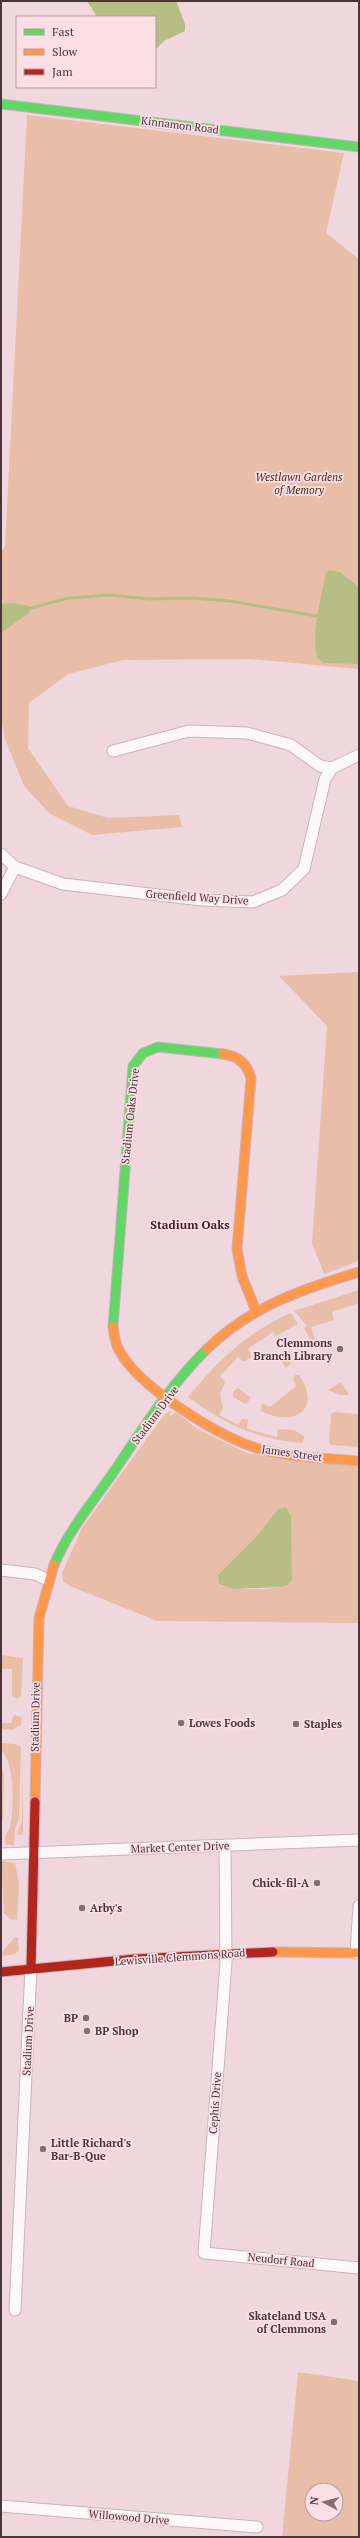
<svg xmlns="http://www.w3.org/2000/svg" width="360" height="2538" font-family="'PT Serif',serif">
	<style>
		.green { fill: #e8bea9; fill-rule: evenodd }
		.water { fill: #b7be85 }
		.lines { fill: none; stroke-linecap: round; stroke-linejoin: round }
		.stream { stroke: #b7be85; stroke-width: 3 }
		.street-casing { stroke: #c9b4ba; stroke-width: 13 }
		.fast-casing { stroke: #c9b4ba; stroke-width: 11 }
		.slow-casing { stroke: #c9b4ba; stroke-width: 11 }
		.jam-casing { stroke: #c9b4ba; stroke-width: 11 }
		.street { stroke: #fdf9fa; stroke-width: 11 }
		.fast { stroke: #63d668; stroke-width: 9 }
		.slow { stroke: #ff974d; stroke-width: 9 }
		.jam { stroke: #b3261e; stroke-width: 9 }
		.poi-dot { fill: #836e74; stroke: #fcdee5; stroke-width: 1.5 }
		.labels { text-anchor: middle; stroke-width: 3.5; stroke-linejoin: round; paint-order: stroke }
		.street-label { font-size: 11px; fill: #49363b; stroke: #fcdee5 }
		.park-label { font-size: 11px; font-style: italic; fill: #482b11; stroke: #fcdee5 }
		.poi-label { font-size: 11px; font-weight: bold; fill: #49363b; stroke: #fcdee5; text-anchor: start }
		.neighbourhood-label { font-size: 12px; font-weight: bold; fill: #44212c; stroke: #fcdee5 }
	</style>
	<rect width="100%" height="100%" fill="#f0d6dd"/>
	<path class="green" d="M27,115L344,153L326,233L359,259V669L251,659L123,660L68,674L29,703L28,748L68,806L108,818L179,815L182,827L92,835L50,814L24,786L5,739L1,719V551L5,547Z
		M359,972V1261L324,1274L312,1243L327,1026L279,976Z
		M359,1290V1303L332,1312L334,1320L311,1327L318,1348H315L304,1328L307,1326L294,1311Z
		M291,1313L298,1324L276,1336L273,1332L248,1349L252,1357L244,1362L238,1357L220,1376L225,1382L220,1394L223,1408L219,1415L238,1425L242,1419L248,1420L247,1429L277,1437L278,1429L294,1430L304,1436L303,1443C256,1439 226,1425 188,1397C218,1361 247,1332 291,1313Z
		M283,1351L292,1360L289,1366L285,1367L278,1354Z
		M295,1375H299C323,1411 293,1427 261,1411L262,1403L270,1407L296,1386L293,1379Z
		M341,1382L349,1395H339L328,1390Z
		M238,1388L251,1398L246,1404L233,1397V1392Z
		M170,1411H172L169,1415L171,1416L176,1412L197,1429L247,1453L359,1467V1623L157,1621L70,1586L63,1581L62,1573L82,1528L164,1415ZM278,1509L290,1512V1583C284,1591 228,1591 219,1584Z
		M335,1412L359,1414V1447L331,1445L329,1442L331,1414Z
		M1,1655L23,1658L21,1696L17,1699L12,1696V1669H1Z
		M14,1715L22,1717L21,1725L11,1730L1,1729V1723H11Z
		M1,1743L15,1744L21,1747L19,1819L15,1829L14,1846L6,1844C3,1837 8,1833 10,1827C14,1809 15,1762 1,1750Z
		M23,1751V1831L22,1835L17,1834L22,1821Z
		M1,1764L4,1775L3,1819L1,1818Z
		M1,1861L15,1863L19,1884L17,1920L10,1919L4,1913Z
		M15,1937L18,1938L19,1950L15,1954L3,1956L2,1952Z
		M298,2372L359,2381V2537H282ZM312,2490H336V2514H312Z"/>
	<path class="water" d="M87,1H176L185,24V31L164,41L155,50V17H97Z
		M330,570L340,572L359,587V664L324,663L317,658C311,632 321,598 326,572Z
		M13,603L30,606L29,613L1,633V604Z
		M286,1507L291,1516L292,1579L288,1585L281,1587L233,1589L219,1584L218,1575L256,1537L278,1509Z"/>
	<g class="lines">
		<path class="stream" d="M28,609L68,598L110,595L150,599L192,598L230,601L322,617"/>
		<g class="street-casing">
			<path id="street" d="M113,751L189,731L247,733L291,745L320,766L332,768
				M1,854L15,867L63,884L202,900L253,902L282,890L304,869L325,779L332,768L359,755
				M1,894L15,867
				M1,1570L35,1574L48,1580
				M225,1845L226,1963L204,2253L359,2268
				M1,1854L359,1840
				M356,1953L359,1906
				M15,2310L31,1968
				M1,2506L257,2527"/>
		</g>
		<g class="fast-casing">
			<path id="fast" d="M1,104L359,147
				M113,1327L133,1066L143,1053L158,1047L223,1054
				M54,1565C68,1531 92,1503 113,1473C142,1430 170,1385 207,1349"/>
		</g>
		<g class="slow-casing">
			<path id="slow" d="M223,1054C238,1056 248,1064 251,1079L237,1249L242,1276L256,1311
				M113,1327C114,1335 115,1343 119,1350C138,1387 217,1435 256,1448C289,1458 325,1458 359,1461
				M207,1349C250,1307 302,1289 359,1272
				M35,1802L39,1618L54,1565
				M273,1952L359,1953"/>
		</g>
		<g class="jam-casing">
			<path id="jam" d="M31,1968L35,1802
				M1,1972L135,1959L273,1952"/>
		</g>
		<use href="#street" class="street"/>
		<use href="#fast" class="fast"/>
		<use href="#slow" class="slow"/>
		<use href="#jam" class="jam"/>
	</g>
	<g class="poi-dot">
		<circle cx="340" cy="1349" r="4"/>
		<circle cx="181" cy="1723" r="4"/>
		<circle cx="296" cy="1724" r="4"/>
		<circle cx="317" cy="1883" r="4"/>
		<circle cx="82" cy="1908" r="4"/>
		<circle cx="86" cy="2018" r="4"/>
		<circle cx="87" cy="2031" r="4"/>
		<circle cx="43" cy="2149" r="4"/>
		<circle cx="334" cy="2322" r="4"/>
	</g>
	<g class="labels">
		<g class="street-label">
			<text transform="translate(180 125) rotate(7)" y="4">Kinnamon Road</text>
			<text transform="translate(197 897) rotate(4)" y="4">Greenfield Way Drive</text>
			<text transform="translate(130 1116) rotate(-84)" y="4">Stadium Oaks Drive</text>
			<text transform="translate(155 1415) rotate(-53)" y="4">Stadium Drive</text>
			<text transform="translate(292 1453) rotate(8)" y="4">James Street</text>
			<text transform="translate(35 1717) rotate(-89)" y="4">Stadium Drive</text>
			<text transform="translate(180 1847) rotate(-2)" y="4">Market Center Drive</text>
			<text transform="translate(180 1957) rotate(-4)" y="4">Lewisville Clemmons Road</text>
			<text transform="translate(28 2041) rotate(-87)" y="4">Stadium Drive</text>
			<text transform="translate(215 2103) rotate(-86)" y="4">Cephis Drive</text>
			<text transform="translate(281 2260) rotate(6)" y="4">Neudorf Road</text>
			<text transform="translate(129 2517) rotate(5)" y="4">Willowood Drive</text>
		</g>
		<g class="park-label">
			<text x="299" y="481">Westlawn Gardens<tspan x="299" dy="13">of Memory</tspan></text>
		</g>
		<g class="poi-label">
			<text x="332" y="1347" text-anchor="end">Clemmons<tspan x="332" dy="13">Branch Library</tspan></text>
			<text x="189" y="1727">Lowes Foods</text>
			<text x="304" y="1728">Staples</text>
			<text x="309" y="1887" text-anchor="end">Chick-fil-A</text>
			<text x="90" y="1912">Arby's</text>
			<text x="78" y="2022" text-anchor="end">BP</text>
			<text x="95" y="2035">BP Shop</text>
			<text x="51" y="2147">Little Richard's<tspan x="51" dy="13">Bar-B-Que</tspan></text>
			<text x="326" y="2320" text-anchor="end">Skateland USA<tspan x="326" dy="13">of Clemmons</tspan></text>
		</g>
		<g class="neighbourhood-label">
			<text x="190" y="1229">Stadium Oaks</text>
		</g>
	</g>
	<rect width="360" height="2538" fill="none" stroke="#49363b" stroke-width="4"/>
	<rect x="16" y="16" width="140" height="72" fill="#fcdee5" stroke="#b49ba1"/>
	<rect x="24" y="29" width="20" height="6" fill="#63d668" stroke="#b49ba1"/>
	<text x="52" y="36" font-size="12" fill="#49363b">Fast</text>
	<rect x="24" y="49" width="20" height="6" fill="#ff974d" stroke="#b49ba1"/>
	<text x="52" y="56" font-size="12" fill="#49363b">Slow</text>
	<rect x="24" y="69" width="20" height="6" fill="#b3261e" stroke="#b49ba1"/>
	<text x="52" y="76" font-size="12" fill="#49363b">Jam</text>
	<g transform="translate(324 2502) rotate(277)"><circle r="19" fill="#fcdee5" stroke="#b49ba1"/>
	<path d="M0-3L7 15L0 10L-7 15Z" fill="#836e74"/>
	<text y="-6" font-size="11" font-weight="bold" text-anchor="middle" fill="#49363b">N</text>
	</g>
</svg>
